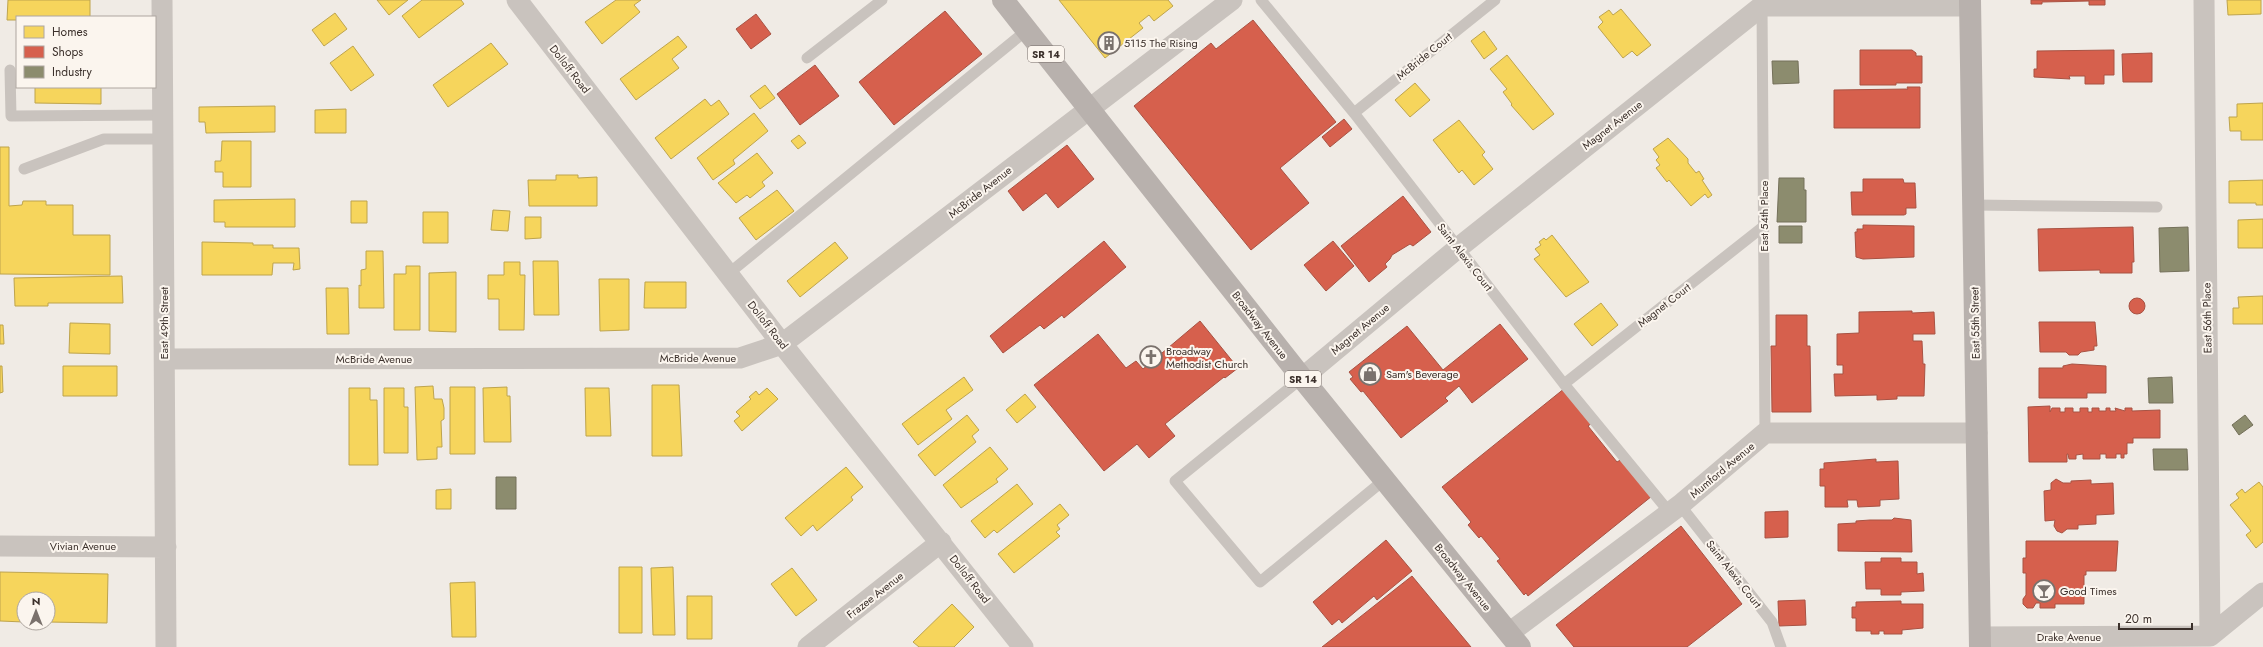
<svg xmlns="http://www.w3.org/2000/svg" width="2263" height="647" font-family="Jost,sans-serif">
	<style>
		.homes { fill: #f6d55c; stroke: #bea44d }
		.shops { fill: #d6604d; stroke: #a85243 }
		.industry { fill: #8c8c6e; stroke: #74705a }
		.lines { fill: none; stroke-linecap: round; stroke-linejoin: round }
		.service { stroke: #c9c3be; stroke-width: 11 }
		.minor { stroke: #c9c3be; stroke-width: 21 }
		.primary { stroke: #b8b1ad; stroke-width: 22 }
		.labels { text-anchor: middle; stroke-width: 4; stroke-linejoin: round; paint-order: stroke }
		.shield { fill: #fbf5ee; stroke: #756b66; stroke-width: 1 }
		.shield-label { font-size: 10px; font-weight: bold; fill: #3b302b }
		.poi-label { font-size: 11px; fill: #3b302b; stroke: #fbf5ee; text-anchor: start }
		.street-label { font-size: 11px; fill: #3b302b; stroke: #fbf5ee }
	</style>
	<rect width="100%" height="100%" fill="#f0ebe5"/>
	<path class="homes" d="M8,0H90V17H17V20H7Z
		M377,0H408L389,15Z
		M422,0H461L464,4L419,38L402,16Z
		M616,0H641L634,5L640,12L602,44L585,22Z
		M1059,0H1168L1173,6L1154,21L1149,15L1139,23L1143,28L1105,58Z
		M2227,0H2261V14L2228,15Z
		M1621,9L1651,45L1637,56L1632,51L1623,58L1598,27L1603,22L1599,17L1609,10L1613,15Z
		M335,13L347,29L324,46L312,30Z
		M1484,31L1497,49L1484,59L1471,41Z
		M678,36L687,47L672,59L679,68L636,100L620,79Z
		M491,43L508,64L448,107L433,85Z
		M353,46L374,75L351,91L330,63Z
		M1507,55L1554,114L1533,130L1511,105L1512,104L1503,92L1507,89L1490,69Z
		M1415,83L1430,100L1410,117L1395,100Z
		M765,85L775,98L760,109L750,96Z
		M35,87H101V104L35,103Z
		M705,99L711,106L719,100L729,114L671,159L655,138Z
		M2263,103V140H2241V131H2230L2229,117H2237V104Z
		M275,106V132L206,133L205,122H199V107Z
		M346,109V133H315V110Z
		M754,113L768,131L733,160L735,164L713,180L697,158Z
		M1459,120L1485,152L1482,155L1493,169L1474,185L1462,170L1459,173L1433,140Z
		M799,135L806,143L798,149L791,141Z
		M1668,138L1688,159V163L1696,173L1699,171L1704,179L1702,180L1712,195L1708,198L1705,194L1691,206L1669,180L1667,182L1656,168L1660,165L1656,160L1659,157L1653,149Z
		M222,141H251V187H223V172H215V161H221Z
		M0,147H9V206L22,205L23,201H46V205H73V235H110V275L0,274Z
		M757,153L773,173L762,182L765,186L750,198L747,195L736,203L718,183Z
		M556,175H578V178L597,177V206H529L528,180H556Z
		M2263,180V205H2256V203H2229V181Z
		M777,190L794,211L756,240L739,218Z
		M295,199V227H225V222H214V200Z
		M351,201H367V223H351Z
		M493,210L510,211L508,231L491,230Z
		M423,212H448V243H423Z
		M525,217H541V238L525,239Z
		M2263,219V248H2238V220Z
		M1552,235L1589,282L1566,297L1534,259L1540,255L1535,249L1541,245L1539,242L1544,238L1546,240Z
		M202,242L253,243V245H273V248H299L300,269L293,270L294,263H273L272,275H202Z
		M835,242L848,258L800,297L787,281Z
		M366,251H383L384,308H359V285L361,286V270L366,269Z
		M533,261H558L559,315H534Z
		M504,262H520V275H525L524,330H499V299H488V275H504Z
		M406,266H420V330H394V274H406Z
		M456,272V332L429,331V273Z
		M122,276L123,303H48V306H15L14,278Z
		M599,279H629V330L600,331Z
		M645,282H686V308H644Z
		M326,288H348L349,334H327Z
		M2263,296V324H2233V308H2239L2238,297Z
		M1601,303L1618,325L1592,346L1574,324Z
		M70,323L110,324V354L69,353Z
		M0,325H3L4,344H0Z
		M0,366H2L3,392L0,393Z
		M63,366H117V396H63Z
		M964,377L973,390L946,410L952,419L918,445L902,424Z
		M652,385H679L682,456H652Z
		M433,386L434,399H442L444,408V419L441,421L442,447H437V459L417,460L415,387Z
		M450,387H475V454H450Z
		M507,387V396H510L511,442H484L483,388Z
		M349,388H370V400H377L378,465H349Z
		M384,388H404V407H408V453H384Z
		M585,388H609L611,436H586Z
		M767,388L778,399L742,431L734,421L740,416L736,412L751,399L749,397L756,391L759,395Z
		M1025,394L1036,407L1017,423L1006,410Z
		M967,415L979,430L972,436L976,442L935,476L918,455Z
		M990,447L1008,469L996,479L998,482L961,508L943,485Z
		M846,467L863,487L851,497L853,500L817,531L813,525L801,536L785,518Z
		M2259,482L2263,487V542L2256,548L2246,535L2251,531L2230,505L2239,498L2236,494L2242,489L2245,493Z
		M1017,484L1033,504L997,533L994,530L985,538L971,521Z
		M451,489V509H436V490Z
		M1060,504L1069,515L1057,525L1060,529L1056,532L1060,536L1014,573L998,554Z
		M619,567H642V633H619Z
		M673,567L675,635H653L651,568Z
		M792,568L817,600L796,616L771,584Z
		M0,572L108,574L107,623L48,622V599H24V622L0,621Z
		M475,582L476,637H452L450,583Z
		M687,596H712V639H687Z
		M952,604L974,627L954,647H919L913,642Z"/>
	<path class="shops" d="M2031,0H2105V5H2089V1L2042,2V4H2031Z
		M945,11L982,54L894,125L859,82Z
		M756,14L771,34L751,49L736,29Z
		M1253,20L1336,122L1280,168L1309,203L1251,250L1134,106L1211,43L1216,49Z
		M1860,50H1912L1916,53V56H1922V83H1896V85H1860Z
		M2114,50V75H2104V84H2085V76H2069L2070,79L2034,77V69H2037V51Z
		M2152,53V82H2123L2122,54Z
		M815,65L839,96L800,125L777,94Z
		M1907,87H1920V128H1834V90L1908,89Z
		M1344,119L1352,129L1330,147L1322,137Z
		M1067,145L1094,179L1058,208L1046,193L1023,211L1008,191Z
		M1863,179H1903L1904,183H1915L1916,208H1906V214L1904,215H1852L1851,192H1863Z
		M1403,196L1431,232L1413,246L1410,244L1392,255L1390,259L1385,264L1387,267L1369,282L1341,246Z
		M1863,225L1914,226V257L1863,259L1856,257L1855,232H1857V229H1863Z
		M2133,227L2134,262H2132V273H2100V270L2039,271L2038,229Z
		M1104,241L1126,267L1064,318L1062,315L1044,329L1040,325L1003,353L990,336Z
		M1333,241L1354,266L1326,291L1304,265Z
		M2129 306a8 8 0 1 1 16 0a8 8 0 1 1-16 0Z
		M1912,311V313L1934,312L1935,334H1913V341H1922L1923,364H1925L1924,396H1897V399L1877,400V395L1835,396L1834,374H1843V365H1837V334L1859,333V312Z
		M1776,315H1807V346H1810L1811,412H1772L1771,346H1776Z
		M1200,321L1238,368L1225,378L1224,377L1165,424L1175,436L1149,458L1137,444L1104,471L1034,385L1098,334L1126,368L1136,361L1143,369Z
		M2039,322H2095L2097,346H2094V350L2081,352L2078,355H2069L2066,352H2040Z
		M1500,324L1528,359L1472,403L1459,386L1445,398L1448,401L1401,438L1363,391L1361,392L1350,379L1353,377L1349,372L1407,326L1443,370Z
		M2072,364L2106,366V393H2087V398H2039V368H2063V366Z
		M1565,388L1592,423L1588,426L1617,462L1622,459L1652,496L1528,596L1526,593L1524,595L1497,561L1500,559L1481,536L1479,538L1468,525L1471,522L1442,487Z
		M2050,406V412L2052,408H2060V412H2065V408H2073V412H2080V408H2088V412H2092V408H2099V411H2106V408H2110V411H2116L2115,408L2125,411V408H2132V411L2160,410V438H2133V443H2127V454H2124V458H2121V454H2116V458H2106V454H2100V459H2083V454L2076,455V459H2069L2068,454H2067V462H2029L2028,407Z
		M1876,459V462L1898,461L1899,499L1880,500V506L1858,507L1857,500H1847L1848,507H1825V486H1820V469H1824V463Z
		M2056,479L2063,483H2071V481L2091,480V484L2113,483L2114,514L2096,515V524L2078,525V529H2067L2062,533L2057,531L2054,526L2055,520L2045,521L2044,491L2051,490V483Z
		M1788,511V537L1765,538V512Z
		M1894,518L1911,520L1912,552L1838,551V524L1856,523V521L1870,520H1892Z
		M1681,526L1742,604L1687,647H1574L1556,625Z
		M1386,540L1412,571L1377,600L1374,596L1342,623L1339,619L1332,625L1313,602Z
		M2026,541H2118L2116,571H2086V575H2084V604H2055V608H2040V603H2036L2033,608H2027L2023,604V599L2026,595V573H2023V558H2026Z
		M1881,558H1901V562H1917V574L1923,573L1924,591L1901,592V595H1881V589H1866L1865,562H1881Z
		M1412,576L1471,647H1322Z
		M1805,600L1806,625L1779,626L1778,601Z
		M1901,601V604H1923V628L1902,630V634H1884V631H1879V634H1871V631H1856V618H1852V607H1856V602Z"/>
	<path class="industry" d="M1772,61H1798L1799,83L1773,84Z
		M1779,178H1804V190H1806V222H1777Z
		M1779,226H1802V243H1779Z
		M2188,227L2189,271L2160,272L2159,228Z
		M2172,377L2173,403H2149L2148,378Z
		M2245,415L2253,425L2239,435L2232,425Z
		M2153,449H2187L2188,470H2154Z
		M496,477H516V509H496Z"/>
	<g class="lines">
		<path class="service" d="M1261,0L1354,113L1564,384L1670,513
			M1762,5L1765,433
			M807,58L882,0
			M10,70L11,116L163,115
			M1354,113L1495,0
			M24,169L104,139H163
			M1973,205L2157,207
			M728,274L1027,30
			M1302,378L1175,481L1260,582L1384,480
			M1564,384L1764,226
			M1680,505L1772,622L1781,647"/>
		<path class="minor" d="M162,0L166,647
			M517,0L782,344L1023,647
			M2204,0L2210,636
			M165,359L740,358L782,344L1232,0
			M1302,378L1458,248L1762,6H1970
			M0,546L166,547
			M1509,633L1680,505L1765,433H1977
			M1980,637L2210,636L2263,593
			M808,647L941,542"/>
		<path class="primary" d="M1003,0L1302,378L1520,647
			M1970,0L1980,647"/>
	</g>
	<defs>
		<g id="building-ring" transform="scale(1.15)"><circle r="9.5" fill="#fbf5ee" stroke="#7a716c" stroke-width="1.5"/><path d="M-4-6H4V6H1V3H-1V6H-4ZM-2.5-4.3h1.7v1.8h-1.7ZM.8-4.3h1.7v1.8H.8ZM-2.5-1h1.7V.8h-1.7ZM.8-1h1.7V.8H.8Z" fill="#7a716c"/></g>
		<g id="church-ring" transform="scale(1.15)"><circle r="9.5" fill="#fbf5ee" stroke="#7a716c" stroke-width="1.5"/><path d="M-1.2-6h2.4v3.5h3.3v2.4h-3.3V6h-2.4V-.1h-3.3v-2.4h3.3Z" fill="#7a716c"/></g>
		<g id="shop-ring" transform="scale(1.15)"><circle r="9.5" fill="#fbf5ee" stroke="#7a716c" stroke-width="1.5"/><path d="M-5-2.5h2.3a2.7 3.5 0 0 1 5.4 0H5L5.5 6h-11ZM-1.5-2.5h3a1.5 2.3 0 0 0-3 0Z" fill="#7a716c"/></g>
		<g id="bar-ring" transform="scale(1.15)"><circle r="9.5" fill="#fbf5ee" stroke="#7a716c" stroke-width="1.5"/><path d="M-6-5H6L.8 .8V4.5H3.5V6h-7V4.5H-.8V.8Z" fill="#7a716c"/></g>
	</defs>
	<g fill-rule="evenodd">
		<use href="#building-ring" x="1109" y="43"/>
		<use href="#church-ring" x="1151" y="357"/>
		<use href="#shop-ring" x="1370" y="374"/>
		<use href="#bar-ring" x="2044" y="591"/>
	</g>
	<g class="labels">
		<g class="shield">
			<rect x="1028" y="46" width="36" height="16" rx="3"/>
			<rect x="1285" y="371" width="36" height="16" rx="3"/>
		</g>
		<g class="shield-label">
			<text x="1046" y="58">SR 14</text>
			<text x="1303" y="383">SR 14</text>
		</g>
		<g class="poi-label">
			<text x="1124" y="47">5115 The Rising</text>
			<text x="1166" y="355">Broadway<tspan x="1166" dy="13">Methodist Church</tspan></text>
			<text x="1386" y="378">Sam's Beverage</text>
			<text x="2060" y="595">Good Times</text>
		</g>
		<g class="street-label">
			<text transform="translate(1424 56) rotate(-39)" y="4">McBride Court</text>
			<text transform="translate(570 69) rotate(52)" y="4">Dolloff Road</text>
			<text transform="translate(1612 125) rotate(-38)" y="4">Magnet Avenue</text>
			<text transform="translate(980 192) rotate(-38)" y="4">McBride Avenue</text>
			<text transform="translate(1764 216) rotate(-90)" y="4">East 54th Place</text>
			<text transform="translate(1465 257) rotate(52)" y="4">Saint Alexis Court</text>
			<text transform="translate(1664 305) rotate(-38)" y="4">Magnet Court</text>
			<text transform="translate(2207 318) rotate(-91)" y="4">East 56th Place</text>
			<text transform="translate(164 323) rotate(-90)" y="4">East 49th Street</text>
			<text transform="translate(1975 323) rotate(-91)" y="4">East 55th Street</text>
			<text transform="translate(768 325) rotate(52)" y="4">Dolloff Road</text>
			<text transform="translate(1260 325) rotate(52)" y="4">Broadway Avenue</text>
			<text transform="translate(1360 329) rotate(-40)" y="4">Magnet Avenue</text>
			<text x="698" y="362">McBride Avenue</text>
			<text x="374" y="363">McBride Avenue</text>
			<text transform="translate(1722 470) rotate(-40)" y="4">Mumford Avenue</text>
			<text x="83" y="550">Vivian Avenue</text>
			<text transform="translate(1734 574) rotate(52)" y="4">Saint Alexis Court</text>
			<text transform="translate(1463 577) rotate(51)" y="4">Broadway Avenue</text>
			<text transform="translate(970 579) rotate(52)" y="4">Dolloff Road</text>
			<text transform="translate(875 595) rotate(-38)" y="4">Frazee Avenue</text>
			<text x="2069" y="641">Drake Avenue</text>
		</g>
	</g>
	<rect x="16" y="16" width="140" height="72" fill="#fbf5ee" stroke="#aea6a0"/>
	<rect x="24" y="26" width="20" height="12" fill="#f6d55c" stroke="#aea6a0"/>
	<text x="52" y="36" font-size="12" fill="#3b302b">Homes</text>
	<rect x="24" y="46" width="20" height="12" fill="#d6604d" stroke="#aea6a0"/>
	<text x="52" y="56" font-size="12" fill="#3b302b">Shops</text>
	<rect x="24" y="66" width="20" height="12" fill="#8c8c6e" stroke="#aea6a0"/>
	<text x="52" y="76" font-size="12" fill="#3b302b">Industry</text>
	<g transform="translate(36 611)"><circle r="19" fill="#fbf5ee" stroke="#aea6a0"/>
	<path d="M0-3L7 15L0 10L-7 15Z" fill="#7a716c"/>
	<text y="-6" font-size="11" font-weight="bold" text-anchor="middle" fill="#3b302b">N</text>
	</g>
	<path d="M2119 623v6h73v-6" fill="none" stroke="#3b302b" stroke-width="2"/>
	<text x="2125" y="623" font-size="12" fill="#3b302b" stroke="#fbf5ee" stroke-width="3" paint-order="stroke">20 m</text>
</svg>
